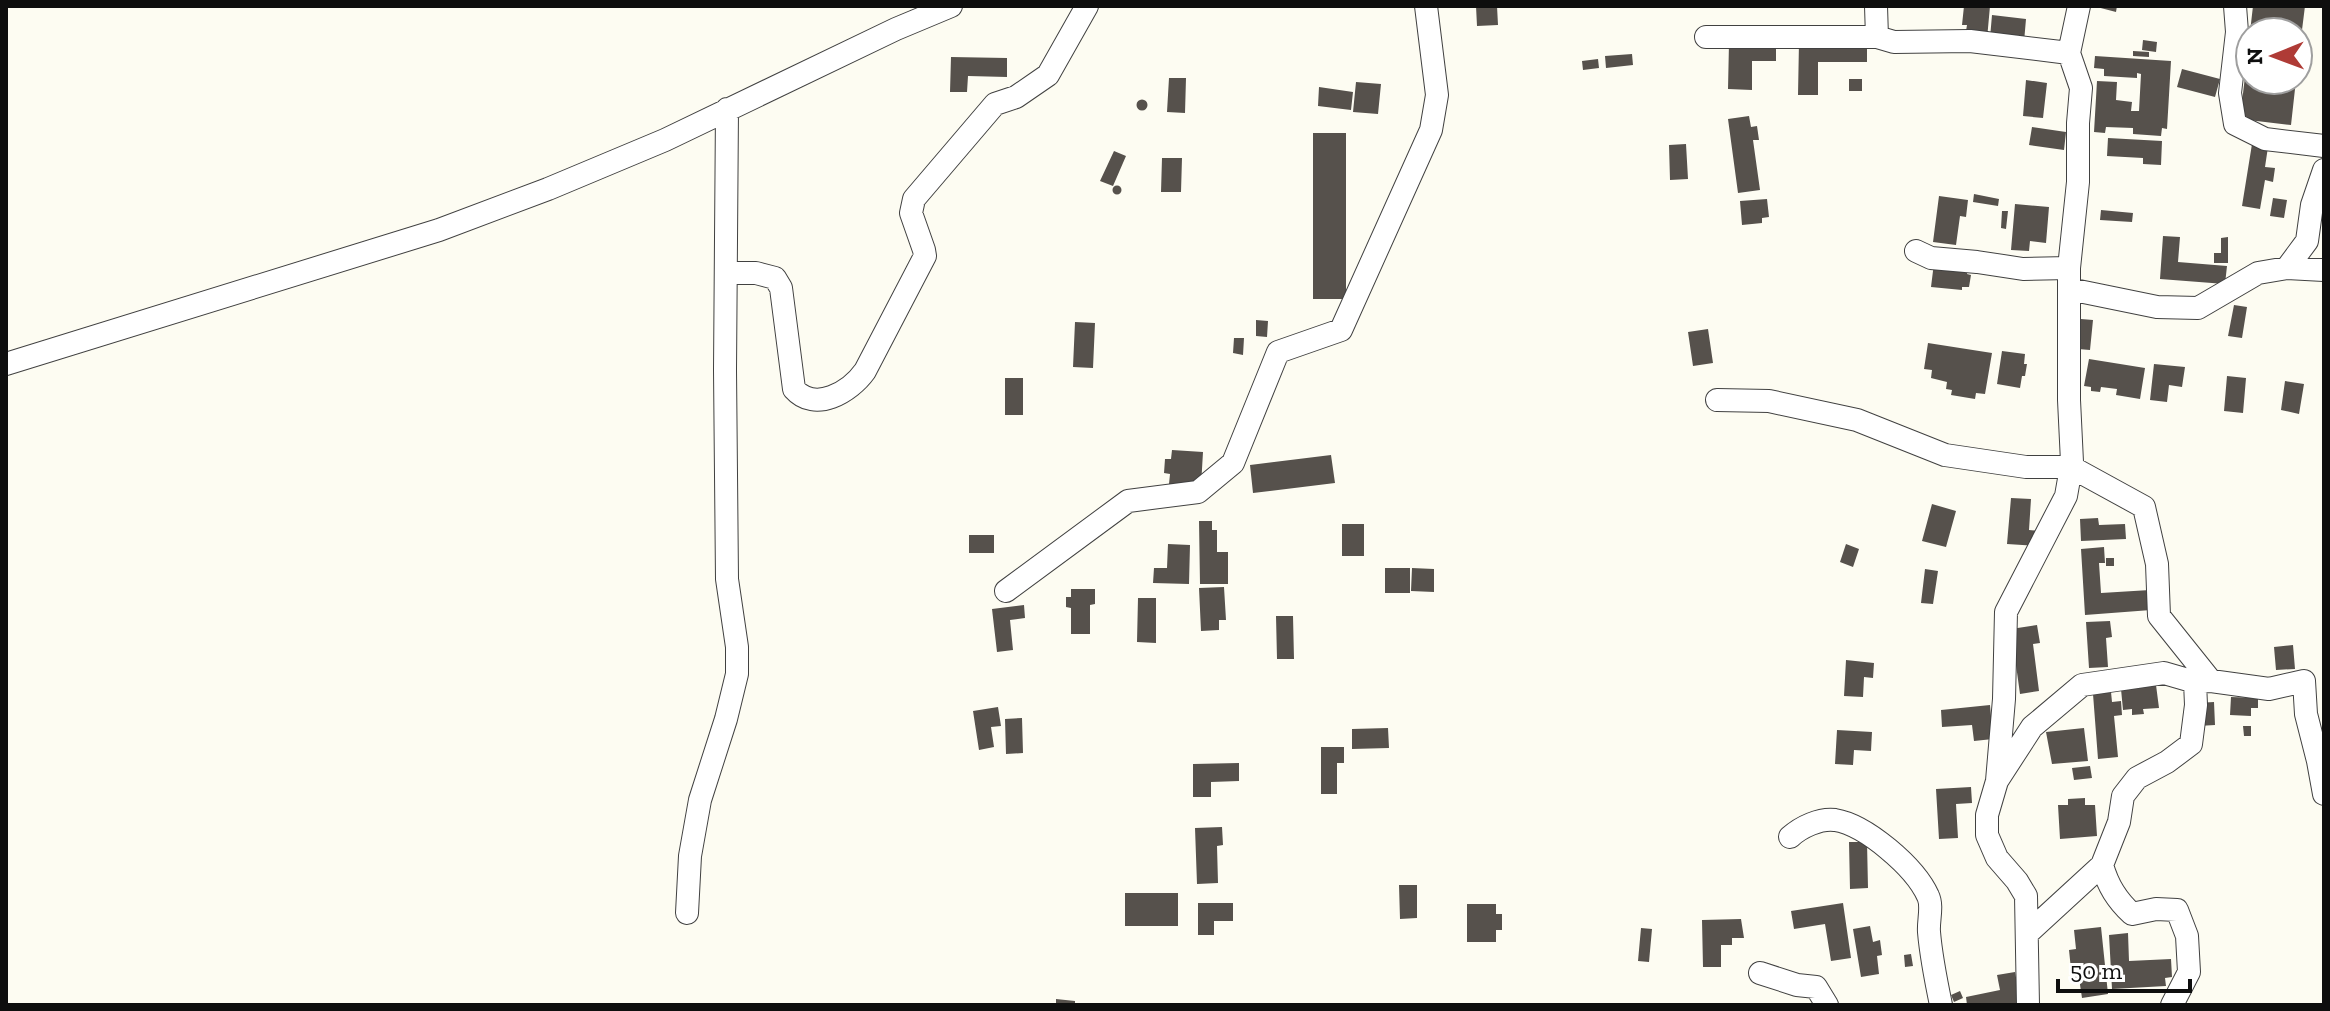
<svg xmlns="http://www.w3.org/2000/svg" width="2330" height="1011" font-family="'Zilla Slab',serif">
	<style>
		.building { fill: #56514c }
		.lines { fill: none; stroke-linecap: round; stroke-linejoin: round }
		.minor-casing { stroke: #414141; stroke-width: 24 }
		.minor { stroke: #fff; stroke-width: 22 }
	</style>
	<rect width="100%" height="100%" fill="#fdfcf2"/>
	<path class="building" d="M1476,6H1497L1498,25L1477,26Z
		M1964,6H1990L1987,39L1965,37L1967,25H1962Z
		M2093,6H2117L2116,12Z
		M2253,6H2305L2300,46L2298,45V32H2250Z
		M1992,15L2026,19L2024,42L1990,38Z
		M2143,40L2157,42L2156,52L2142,50Z
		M1799,42L1867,43V62H1818V95H1798Z
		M1729,43H1776V61H1752V90L1728,89Z
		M2133,51L2149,52V57L2133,56Z
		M2248,51L2250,52V80H2296L2291,125L2240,119Z
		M1632,54L1633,65L1606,68L1605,56Z
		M2095,56L2171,61L2167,129L2162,128L2161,136L2133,134V128L2106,127L2105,133L2094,132L2097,81L2117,82L2116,100L2132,102L2131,111H2139L2141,74L2137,73V78L2104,76V69L2094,68Z
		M951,57L1007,58V77L968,76L967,92H950Z
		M1598,59L1599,68L1583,70L1582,61Z
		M2182,69L2220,79L2215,97L2177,87Z
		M1169,78H1186L1185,113L1167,112Z
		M1849,79H1862V91H1849Z
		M2026,80L2047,83L2043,118L2023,116Z
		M1356,82L1381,84L1378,114L1353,112Z
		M1319,87L1353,92L1351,110L1318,106Z
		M1136.5 105a5.5 5.5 0 1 1 11 0a5.5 5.5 0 1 1-11 0Z
		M1749,116L1751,127L1757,126L1759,140H1753L1760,190L1738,193L1728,119Z
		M2032,127L2066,132L2064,150L2029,145Z
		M1313,133H1346V299H1313Z
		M2108,138L2162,141L2161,165L2143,164V158L2107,156Z
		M1686,144L1688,179L1670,180L1669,145Z
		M2252,144L2268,147L2265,167L2275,168L2273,182L2265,180L2260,209L2242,206Z
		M1114,151L1126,156L1113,186L1100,181Z
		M1162,158H1182L1181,192H1161Z
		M1112.5 190a4.5 4.5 0 1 1 9 0a4.5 4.5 0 1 1-9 0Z
		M1974,194L1999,199L1998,206L1973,202Z
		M1939,196L1968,200L1966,217L1960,216L1956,245L1933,242Z
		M2273,198L2287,200L2284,218L2270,216Z
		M1767,199L1769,217L1762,218V223L1742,225L1740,201Z
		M2015,204L2049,207L2046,243L2030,241L2029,251L2011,250Z
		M2101,210L2133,213L2132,222L2100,220Z
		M2002,211H2008L2006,229L2001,228Z
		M2163,236L2180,237L2178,262L2227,266L2225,284L2160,279Z
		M2228,237V263H2214V253H2221V238Z
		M1934,263L1968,268L1967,274L1971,275L1969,287H1962V290L1931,287Z
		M2234,305L2247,307L2242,338L2228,336Z
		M2081,319L2093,320L2090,350L2078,349Z
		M1256,320L1268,321L1267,337L1256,336Z
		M1075,322L1095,323L1093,368L1073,367Z
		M1708,329L1713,363L1693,366L1688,332Z
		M1234,338H1244L1243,355L1233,353Z
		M1928,343L1992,353L1985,394L1976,393L1975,399L1951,395L1952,390L1946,389L1947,382L1931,378L1932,370L1924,369Z
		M2002,351L2025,354L2024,364H2027L2025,376H2022L2020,388L1997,384Z
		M2089,359L2145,368L2140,399L2116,395L2117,389L2101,387L2100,392L2091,391V387L2084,386Z
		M2154,364L2185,367L2182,387L2169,385L2167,402L2150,400Z
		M2227,376L2246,378L2243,413L2224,411Z
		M1005,378H1023V415H1005Z
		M2285,381L2304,384L2299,414L2281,410Z
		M1172,450L1203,452L1201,486L1169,484L1170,474L1164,473L1165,459H1171Z
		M1331,455L1335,483L1253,493L1250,465Z
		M2011,498L2031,499L2029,530L2040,531L2038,546L2007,544Z
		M1932,504L1956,511L1946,547L1922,541Z
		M2098,518L2099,525L2125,524L2126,539L2081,541L2080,519Z
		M1199,521H1212V530H1217V552H1228V584H1200Z
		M1342,524H1364V556H1342Z
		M969,535H994V553H969Z
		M1168,544L1190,545L1189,584L1153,583L1154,568H1167Z
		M1846,544L1859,549L1853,567L1840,562Z
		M2104,547L2105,563H2099L2101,593L2150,590L2151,610L2085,615L2081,549Z
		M2106,558H2114V566H2106Z
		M1385,568H1410V593H1385Z
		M1412,568L1434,569V592L1411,591Z
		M1925,569L1938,571L1933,604L1921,603Z
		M1224,587L1226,620H1219V630L1201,631L1199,588Z
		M1071,589H1095V604L1090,605V634H1071V608L1066,607V597H1071Z
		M1138,598H1156V643L1137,642Z
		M1024,605L1025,618L1010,620L1013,650L997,652L992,609Z
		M1276,616H1293L1294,659H1277Z
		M2110,621L2112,637L2106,638L2108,667L2089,668L2086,622Z
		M2037,625L2040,643L2033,644L2039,691L2020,694L2011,629Z
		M2293,645L2295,669L2276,670L2274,647Z
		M1846,660L1874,663L1873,678L1864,677L1863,697L1844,696Z
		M2156,685L2159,708L2143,709L2144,714L2132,715V709L2123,710L2121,689Z
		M2111,692L2112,702L2121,701L2122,715L2114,716L2118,757L2098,759L2093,694Z
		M2231,697L2258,698V708H2251V716L2230,715Z
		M2214,702L2215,725L2198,726L2197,703Z
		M1990,705L1993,739L1974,741L1972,725L1942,727L1941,710Z
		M998,707L1001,726L991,727L994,747L979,750L973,711Z
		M1022,718L1023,753L1006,754L1005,719Z
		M2243,726H2251V736H2244Z
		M1388,728L1389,748L1352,749V729Z
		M2084,728L2088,761L2052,764L2046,732Z
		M1837,730L1872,732L1871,751L1854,750L1853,765L1835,764Z
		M1321,747H1344V763H1337V794H1321Z
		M1239,763V781L1211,782V797H1193V764Z
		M2090,766L2092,778L2074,780L2072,768Z
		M1971,787L1972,803L1956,804L1958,838L1939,839L1936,789Z
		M2085,798V805H2095L2097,836L2060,839L2058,805H2068V799Z
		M1222,827L1223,845L1217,846L1218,883L1197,884L1195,828Z
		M1849,842H1867L1868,888L1850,889Z
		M1399,885H1417V918L1400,919Z
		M1125,893H1178V926H1125Z
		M1198,903H1233V921H1214V935H1198Z
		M1843,903L1851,958L1831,961L1825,924L1794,929L1791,911Z
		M1467,904H1496V914H1502V930H1496V942H1467Z
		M1741,919L1744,938H1732V945H1721V967H1703L1702,920Z
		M1870,926L1873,942L1880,940L1882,955L1877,956L1879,974L1861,977L1853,929Z
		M2101,927L2108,994L2082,998L2079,978L2072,979L2069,950L2076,949L2074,930Z
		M1641,928L1652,929L1649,962L1638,961Z
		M2128,933L2129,961L2171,959L2172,977L2165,978L2166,986L2112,989L2109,935Z
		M1911,954L1913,966L1905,967L1904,955Z
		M2015,972L2021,1005H1967L1966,997L2000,990L1997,975Z
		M1960,991L1963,998L1954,1002L1951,995Z
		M1056,999L1075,1001V1005H1056Z"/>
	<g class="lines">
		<g class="minor-casing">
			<path id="minor" d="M2235,6L2237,32L2230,93L2235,124L2265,139L2324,146
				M1706,37H1877L1876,6
				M1877,37L1894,42L1970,41L2069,53
				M1916,251L1931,258L1977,262L2023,269L2069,268
				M2287,268L2307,241L2312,205L2324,170
				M726,273H756L775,278L781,288L794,389C815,413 850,392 865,371L925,256L924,250L911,213L914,199L995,104L1016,97L1048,75L1087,6
				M2069,289L2157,307L2198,308L2258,273L2287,268L2324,270
				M6,364L439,230L548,189L665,140L896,29L951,6
				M1717,400L1769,401L1857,420L1945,455L2026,467H2071L2144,507L2157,564L2159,616L2211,681
				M1006,591L1128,501L1198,492L1233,463L1278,352L1341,330L1431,130L1437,95L1426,6
				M1997,781L2004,699L2006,612L2066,496L2072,462L2069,400V268L2078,182V123L2081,88L2069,53L2079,6
				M1790,837C1801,827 1820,818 1835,820C1866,825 1915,867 1928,896C1933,906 1928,921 1929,932C1931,956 1936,981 1941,1005
				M2102,865C2108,886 2117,900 2132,914L2156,909L2177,910L2187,936L2189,972L2172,1005
				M687,913L690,856L700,800L726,719L737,674V647L727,579L725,370L727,109
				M2028,933L2102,865L2119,822L2123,796L2137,778L2167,762L2191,744L2196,705L2195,682
				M1760,973L1797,985L1816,987L1827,1005
				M2028,1005L2026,896L2017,881L1997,858L1987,835V815L1997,781L2032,727L2082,685L2164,673L2195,682L2211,681L2269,689L2304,681L2306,714L2318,761L2324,794"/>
		</g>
		<use href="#minor" class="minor"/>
	</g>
	<rect width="2330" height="1011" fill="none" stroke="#0e0e0e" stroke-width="16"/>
	<g transform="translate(2274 56) rotate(269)"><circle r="38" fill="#ffffff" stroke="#9f9f9f" stroke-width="2"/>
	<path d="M0-6L14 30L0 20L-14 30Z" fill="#af3b36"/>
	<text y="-12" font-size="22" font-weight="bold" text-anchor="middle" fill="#0e0e0e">N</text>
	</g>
	<path d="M2058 979v12h132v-12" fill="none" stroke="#0e0e0e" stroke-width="4"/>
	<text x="2070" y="979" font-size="24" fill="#0e0e0e" stroke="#ffffff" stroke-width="6" paint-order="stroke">50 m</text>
</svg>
